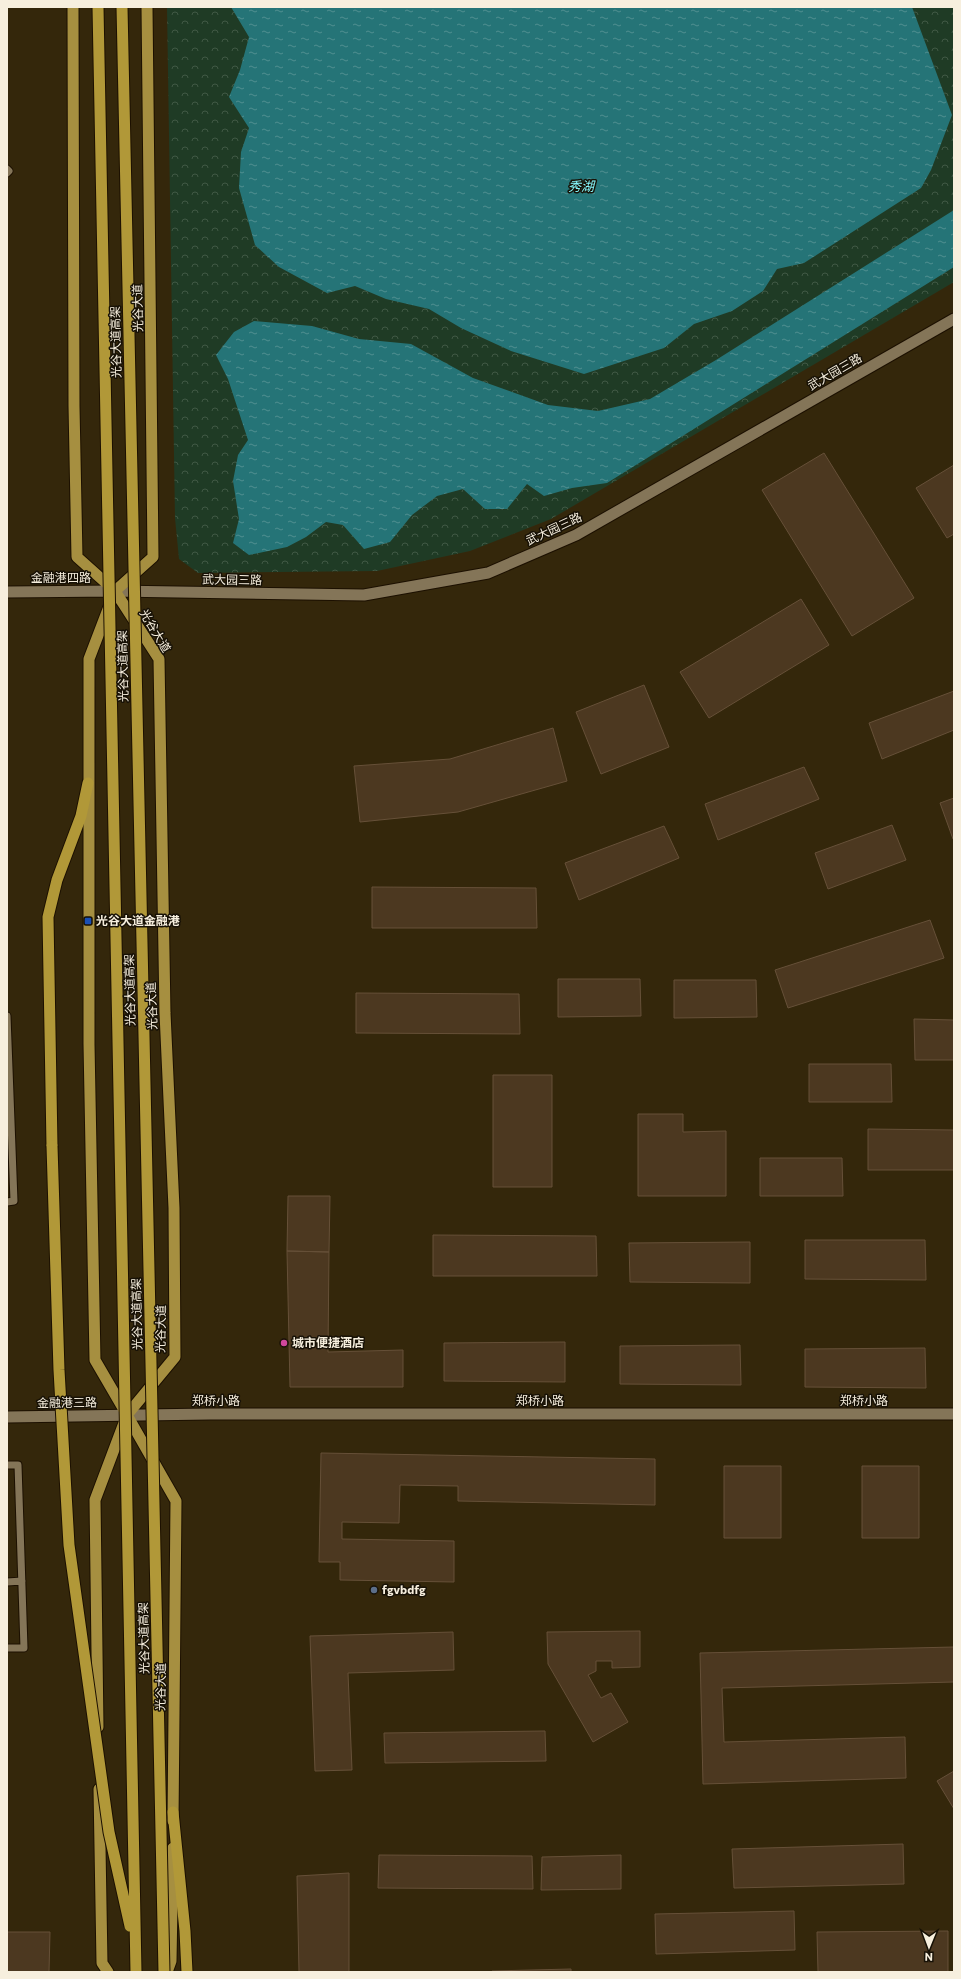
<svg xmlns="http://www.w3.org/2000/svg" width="961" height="1979" font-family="Commissioner,'Noto Sans SC',sans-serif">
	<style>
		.park { fill: url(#park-crowns) }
		.water { fill: url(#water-ripples) }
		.building { fill: #4c3820; stroke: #665038 }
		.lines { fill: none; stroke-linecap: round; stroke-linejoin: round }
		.service-casing { stroke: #1c1000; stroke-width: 9 }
		.minor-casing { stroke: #1c1000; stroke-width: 13 }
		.tertiary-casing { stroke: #1c1000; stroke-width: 13 }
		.primary-casing { stroke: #1c1000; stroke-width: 13 }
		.trunk-casing { stroke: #1c1000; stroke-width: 13 }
		.service { stroke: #847558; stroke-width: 7 }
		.minor { stroke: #847558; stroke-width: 11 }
		.tertiary { stroke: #847558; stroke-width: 11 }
		.primary { stroke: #a68f40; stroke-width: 11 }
		.trunk { stroke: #b19838; stroke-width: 11 }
		.trunk-bridge-casing { stroke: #1c1000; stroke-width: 13; stroke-linecap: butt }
		.trunk-bridge { stroke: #b19838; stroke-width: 11 }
		.transit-dot { fill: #1a4fb4; stroke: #171106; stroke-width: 1.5 }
		.hotel-dot { fill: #d1479c; stroke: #171106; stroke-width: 1.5 }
		.service-dot { fill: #5c6f8a; stroke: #171106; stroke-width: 1.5 }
		.labels { text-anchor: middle; stroke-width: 3; stroke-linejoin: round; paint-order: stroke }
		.street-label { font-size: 12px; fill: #f7efde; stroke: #171106 }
		.poi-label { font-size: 12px; font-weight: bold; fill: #f7efde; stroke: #171106; text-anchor: start }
		.water-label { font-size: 13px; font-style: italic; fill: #84f6fb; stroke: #171106 }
	</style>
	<defs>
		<pattern id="park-crowns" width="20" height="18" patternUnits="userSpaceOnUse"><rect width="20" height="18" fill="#1f3b25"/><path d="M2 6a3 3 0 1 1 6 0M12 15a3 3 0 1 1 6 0" fill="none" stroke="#405844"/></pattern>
		<pattern id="water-ripples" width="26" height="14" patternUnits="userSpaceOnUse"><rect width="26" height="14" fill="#257477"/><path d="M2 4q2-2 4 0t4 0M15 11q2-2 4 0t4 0" fill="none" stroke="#508f90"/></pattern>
	</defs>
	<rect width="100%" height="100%" fill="#34270b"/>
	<path class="park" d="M167,7H954V282L551,519L470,551L377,571L198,573L179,559L175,518Z"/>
	<path class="water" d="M231,7H912L952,115L931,170L921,188L804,263L777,269L763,291L732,311L694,324L664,348L584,374L511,351L461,328L429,309L386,299L355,286L327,293L279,267L255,245L239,188L241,152L249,128L229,97L240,70L249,37Z
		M954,210V267L607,483L572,488L544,496L527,484L507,509H485L463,489L437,496L412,515L390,542L364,549L343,525L326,522L306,537L287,547L249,555L233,543L239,519L233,481L238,455L248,440L228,379L216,355L234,332L254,321L312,326L359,339L411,344L473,378L548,405L598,411L650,399L716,360Z"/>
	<path class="building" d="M824,453L914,598L852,636L762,490Z
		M954,465V534L947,538L916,488Z
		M801,599L829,645L709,718L680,672Z
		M644,685L669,747L601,774L576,712Z
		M954,691V730L882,759L869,723Z
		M553,728L567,781L458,812L360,822L354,766L450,759Z
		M804,767L819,799L718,840L705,804Z
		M954,798V839H953L940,803Z
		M892,825L906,860L828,889L815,853Z
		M664,826L679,858L579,900L565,863Z
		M372,887L536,888L537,928H372Z
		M930,920L944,958L788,1008L775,970Z
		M558,979H640L641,1016L558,1017Z
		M674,980H756L757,1017L674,1018Z
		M356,993L519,994L520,1034L356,1033Z
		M914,1019L954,1020V1060H915Z
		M809,1064H891L892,1102H809Z
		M493,1075H552V1187H493Z
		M638,1114H683V1132L726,1131V1196H638Z
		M868,1129L954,1130V1170H868Z
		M760,1158H842L843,1196H760Z
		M288,1196H330L329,1252L287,1251Z
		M433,1235L596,1236L597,1276H433Z
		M805,1240H925L926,1280L805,1279Z
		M750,1242V1283L630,1282L629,1243Z
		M287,1251L329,1252L328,1352L403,1350V1387H290Z
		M565,1342V1382L444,1381V1343Z
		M740,1345L741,1385L620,1384V1346Z
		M925,1348L926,1388L805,1387V1349Z
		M321,1453L655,1459V1505L458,1501V1486L400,1485L399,1523L342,1522V1539L454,1541V1582L340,1580V1562H319Z
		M724,1466H781V1538H724Z
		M862,1466H919V1538H862Z
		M640,1631V1667L612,1668V1661H596V1671L588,1675L601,1698L611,1693L628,1722L593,1742L548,1664L547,1632Z
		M453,1632L454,1670L348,1673L352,1770L315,1771L310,1636Z
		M954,1647V1682L722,1688L724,1742L905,1737L906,1778L703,1784L700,1653Z
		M545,1731L546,1761L385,1763L384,1733Z
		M954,1771V1809L937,1781Z
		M903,1844L904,1884L734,1888L732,1849Z
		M379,1855L532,1856L533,1889L378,1888Z
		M621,1855V1889L541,1890L542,1857Z
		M349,1873V1972H299L297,1876Z
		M794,1911L795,1950L656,1954L655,1914Z
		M948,1931V1972H818L817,1932Z
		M7,1932H50L49,1972H7Z
		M571,1969V1972H492V1971Z"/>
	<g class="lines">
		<g class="service-casing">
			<path id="service" d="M7,169L9,171L7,173
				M7,1016L14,1201L7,1202
				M7,1465H18L24,1648H7
				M7,1582L22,1581"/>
		</g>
		<g class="minor-casing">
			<path id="minor" d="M7,1417L210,1414H954"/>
		</g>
		<g class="tertiary-casing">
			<path id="tertiary" d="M7,592L115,591L364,595L488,573L576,535L954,319"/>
		</g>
		<g class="primary-casing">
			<path id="primary" d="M73,7L74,406L77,557L115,591L159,659L165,1013L174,1208L175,1357L127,1415L176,1501L173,1821
				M98,1727L95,1500L127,1415L95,1360L89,1044V659L115,591L153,557L147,7
				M99,1789L102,1963L108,1972
				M167,1972L171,1961L173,1848"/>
		</g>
		<g class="trunk-casing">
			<path id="trunk" d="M52,1146L48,917L57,880L81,816L88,783
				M173,1812L185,1931L187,1972"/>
		</g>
		<use href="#service" class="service"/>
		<use href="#minor" class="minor"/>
		<use href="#tertiary" class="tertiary"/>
		<use href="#primary" class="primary"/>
		<use href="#trunk" class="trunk"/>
		<g class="trunk-bridge-casing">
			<path id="trunk-bridge" d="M98,7L136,1972
				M122,7L164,1972
				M52,1146L59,1370L69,1545L109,1832L130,1926"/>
		</g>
		<use href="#trunk-bridge" class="trunk-bridge"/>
	</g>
	<rect class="transit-dot" x="84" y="917" width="8" height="8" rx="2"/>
	<circle class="hotel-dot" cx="284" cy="1343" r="4"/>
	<circle class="service-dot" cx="374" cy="1590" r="4"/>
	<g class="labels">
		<g class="street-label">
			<text transform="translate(138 308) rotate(-91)" y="4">光谷大道</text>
			<text transform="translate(116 342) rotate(-91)" y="4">光谷大道高架</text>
			<text transform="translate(835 372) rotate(-30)" y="4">武大园三路</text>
			<text transform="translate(554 529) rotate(-25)" y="4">武大园三路</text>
			<text x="61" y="582">金融港四路</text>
			<text transform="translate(232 580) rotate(1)" y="4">武大园三路</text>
			<text transform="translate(155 631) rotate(59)" y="4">光谷大道</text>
			<text transform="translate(123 666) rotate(-91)" y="4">光谷大道高架</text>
			<text transform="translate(130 990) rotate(-91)" y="4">光谷大道高架</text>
			<text transform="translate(152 1006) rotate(-92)" y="4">光谷大道</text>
			<text transform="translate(137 1314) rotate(-91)" y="4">光谷大道高架</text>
			<text transform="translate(161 1329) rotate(-89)" y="4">光谷大道</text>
			<text x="216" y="1405">郑桥小路</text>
			<text x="540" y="1405">郑桥小路</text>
			<text x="864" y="1405">郑桥小路</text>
			<text transform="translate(67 1403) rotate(-1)" y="4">金融港三路</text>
			<text transform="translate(144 1638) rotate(-91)" y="4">光谷大道高架</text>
			<text transform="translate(161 1687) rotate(-89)" y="4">光谷大道</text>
		</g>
		<g class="poi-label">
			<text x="96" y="925">光谷大道金融港</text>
			<text x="292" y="1347">城市便捷酒店</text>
			<text x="382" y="1594">fgvbdfg</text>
		</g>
		<g class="water-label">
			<text x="581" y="191">秀湖</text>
		</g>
	</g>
	<rect width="961" height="1979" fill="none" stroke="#f7efde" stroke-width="16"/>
	<g transform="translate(929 1947) rotate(181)" stroke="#171106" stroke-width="3" paint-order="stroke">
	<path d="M0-3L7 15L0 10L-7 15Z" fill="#f7efde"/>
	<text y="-6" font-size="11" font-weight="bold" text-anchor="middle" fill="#f7efde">N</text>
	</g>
</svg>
